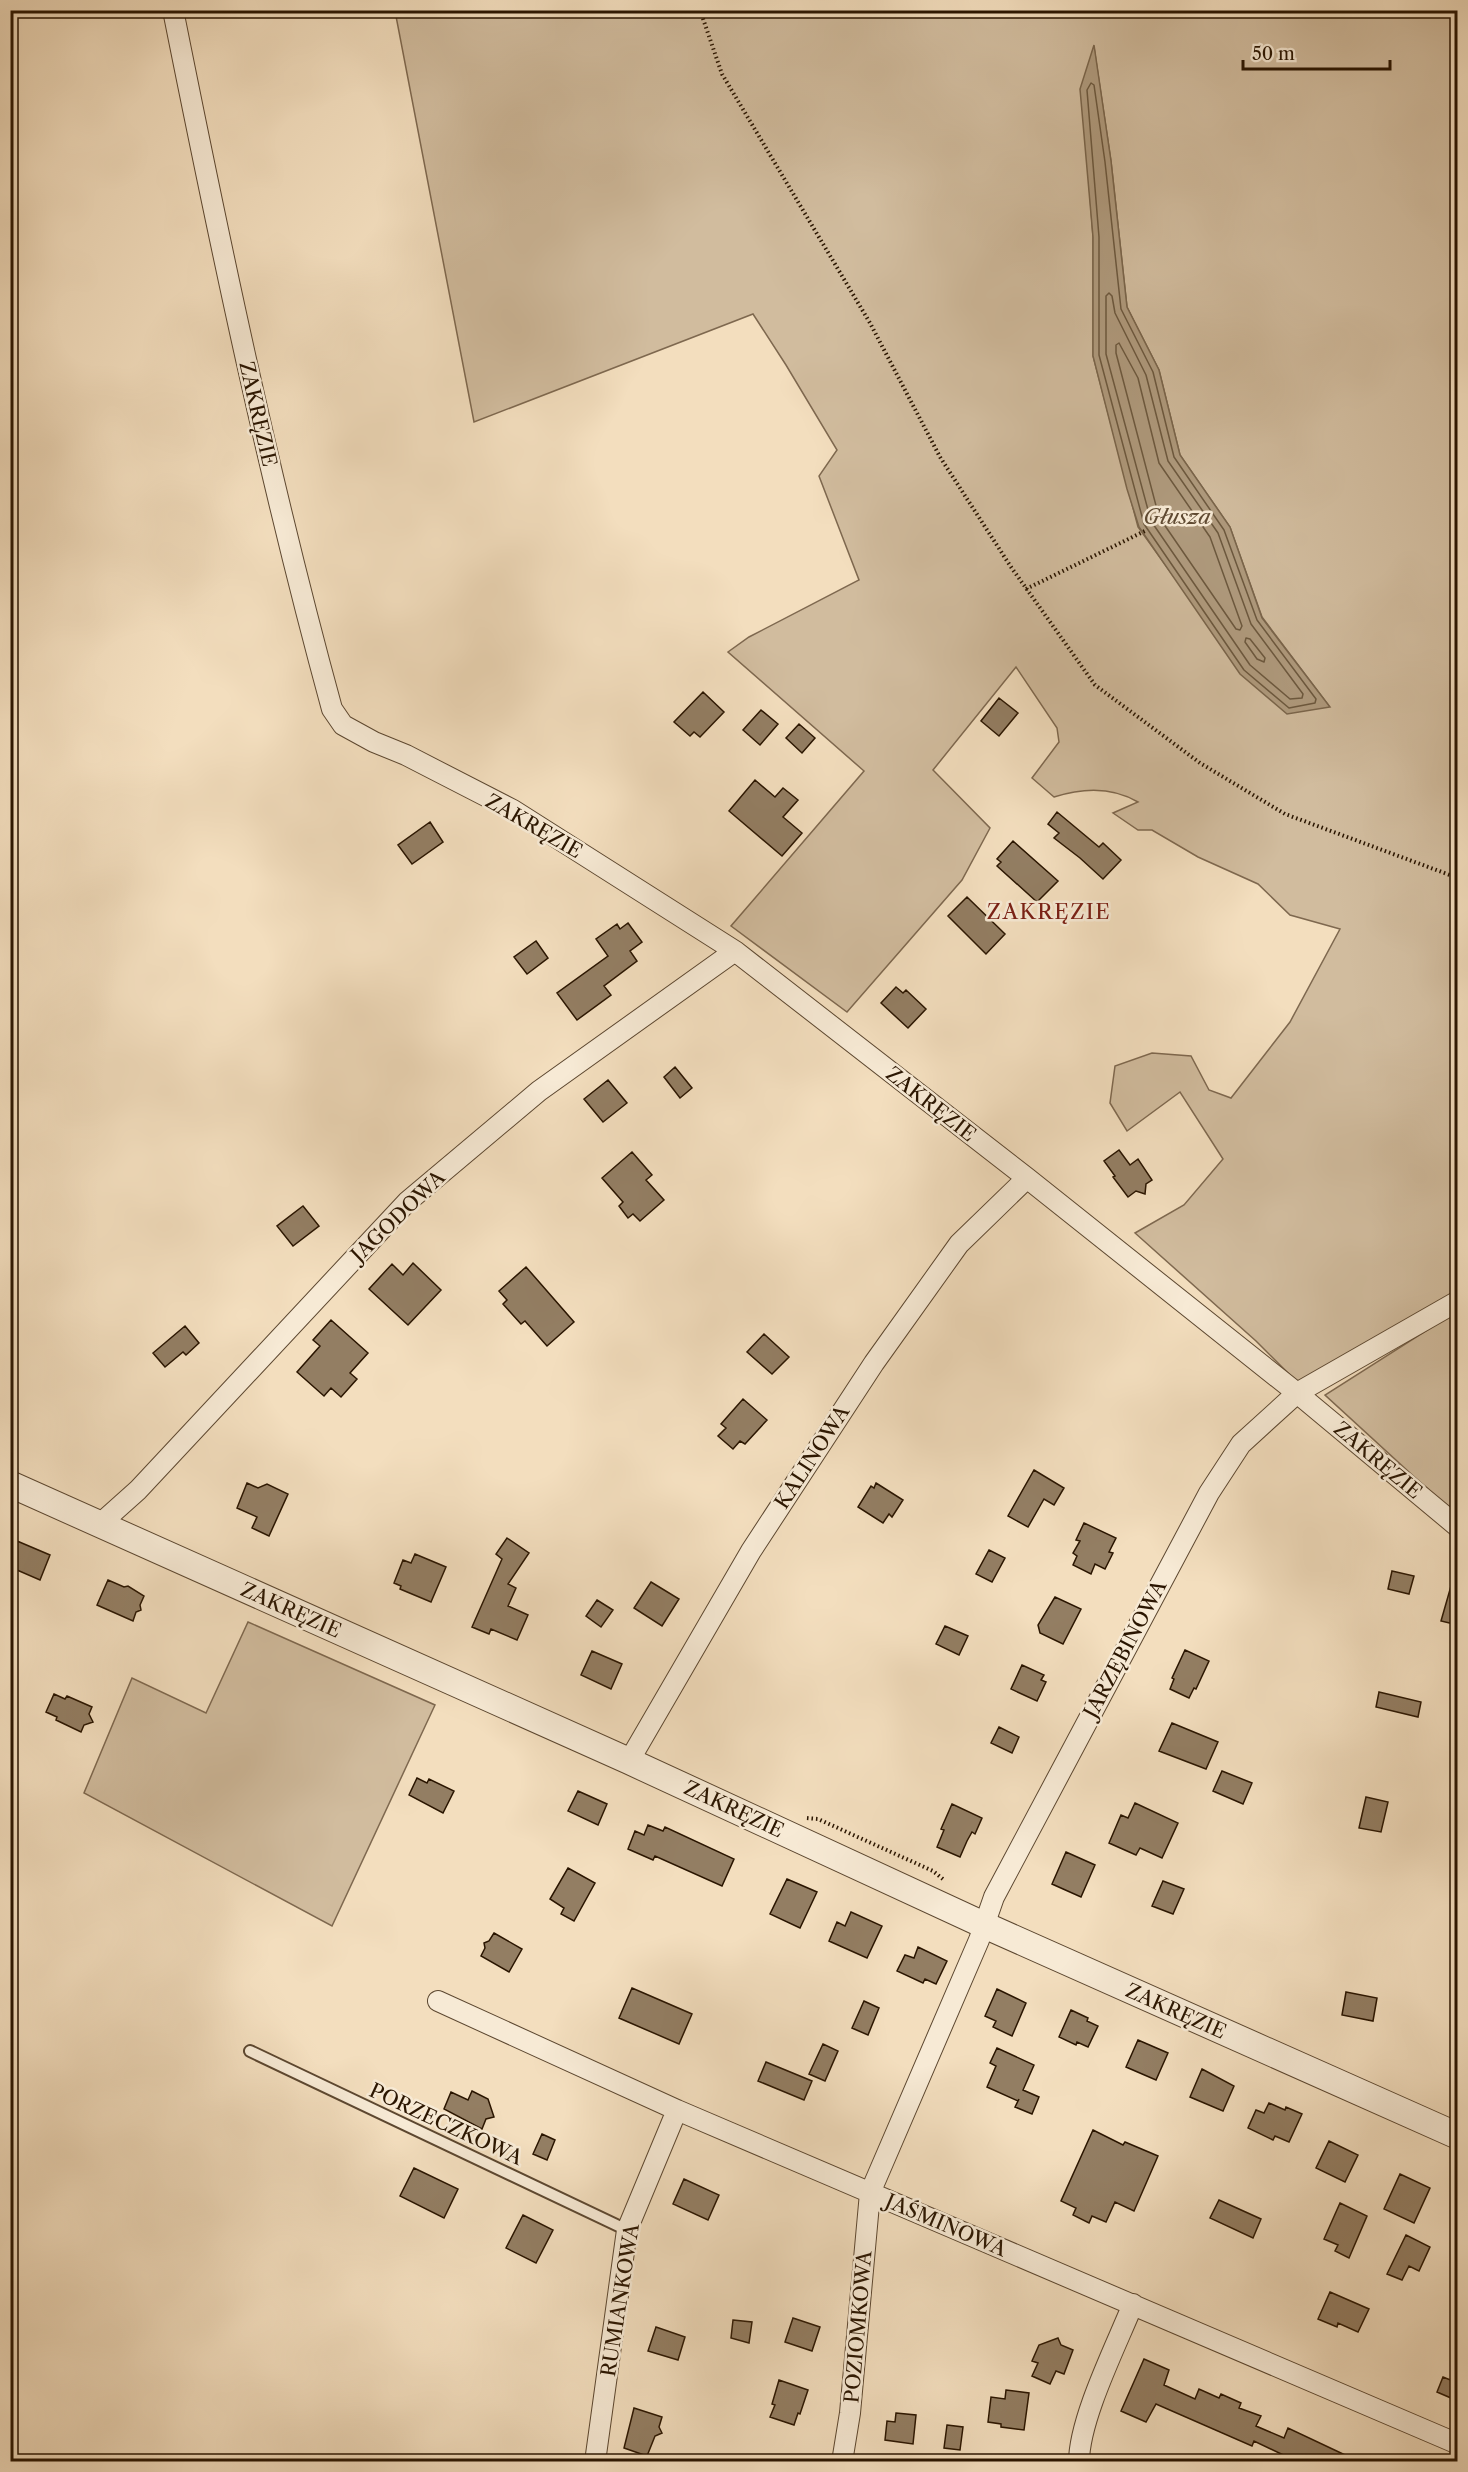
<svg xmlns="http://www.w3.org/2000/svg" width="1468" height="2472" font-family="'Libre Caslon Text',serif">
	<style>
		.green { fill: #d1bc9e; stroke: #7e684f; stroke-width: 1.5; fill-rule: evenodd }
		.water { fill: #af9a7d; stroke: #7a654b; stroke-width: 1.5 }
		.lines { fill: none; stroke-linecap: round; stroke-linejoin: round }
		.shore { stroke: #6c583e; stroke-width: 1.5 }
		.building { fill: #937e63; stroke: #2a1500; stroke-width: 1.5 }
		.service-casing { stroke: #5c4730; stroke-width: 14 }
		.minor-casing { stroke: #5c4730; stroke-width: 22 }
		.tertiary-casing { stroke: #5c4730; stroke-width: 28 }
		.path { stroke: #2a1500; stroke-width: 4; stroke-dasharray: 1.5 3; stroke-linecap: butt }
		.service { stroke: #f7ead5; stroke-width: 10 }
		.minor { stroke: #f7ead5; stroke-width: 20 }
		.tertiary { stroke: #f7ead5; stroke-width: 26 }
		.labels { text-anchor: middle; stroke-width: 5; stroke-linejoin: round; paint-order: stroke }
		.street-label { font-size: 20px; fill: #2a1500; stroke: #f7ead5 }
		.water-label { font-size: 21px; font-style: italic; fill: #5f4a32; stroke: #f7ead5 }
		.neighbourhood-label { font-size: 21px; letter-spacing: 1.5px; fill: #7a1f14; stroke: #f7ead5 }
	</style>
	<rect width="100%" height="100%" fill="#f3debe"/>
	<filter id="stains"><feTurbulence type="fractalNoise" baseFrequency=".00333" numOctaves="4"/><feColorMatrix values="0 0 0 0 .2 0 0 0 0 .09 0 0 0 0 .02 0 0 0 .5 -.17"/></filter>
	<radialGradient id="worn" r=".72"><stop offset=".6" stop-color="#630" stop-opacity="0"/><stop offset="1" stop-color="#630" stop-opacity=".3"/></radialGradient>
	<path class="green" d="M395,11H1457V1294L1303,1388L1256,1341L1135,1233L1184,1205L1223,1159L1180,1092L1127,1131L1110,1103L1115,1066L1152,1053L1191,1056L1209,1090L1231,1098L1290,1022L1340,929L1290,915L1258,884L1198,857L1152,830H1138L1113,813L1138,802C1111,786 1082,788 1054,797L1032,778L1059,742L1057,728L1016,667L933,770L990,828L962,880L847,1012L731,926L864,771L728,652L749,637L859,580L819,476L837,450L786,365L753,314L474,422ZM1094,47L1111,161L1127,307L1159,370L1180,455L1230,527L1262,617L1329,706L1174,577L1138,527L1093,356V237L1088,169Z
		M1457,1311V1516L1325,1395Z
		M248,1622L435,1705L332,1926L84,1793L132,1678L206,1713Z"/>
	<path class="water" d="M1094,45L1111,161L1127,307L1159,370L1180,455L1230,527L1262,618L1330,707L1287,714L1240,674L1139,527L1127,489L1093,356V237L1080,89Z"/>
	<g class="lines">
		<path class="shore" d="M1091,83L1094,85L1105,162L1121,309L1153,372L1174,457L1224,530L1257,620L1316,699L1315,703L1289,708L1244,670L1144,524L1099,355V237L1087,90Z
			M1109,293L1112,296L1115,313L1146,375L1168,461L1218,533L1251,624L1303,694L1302,698L1290,699L1250,665L1151,521L1106,354V296Z
			M1119,343L1138,378L1159,463L1210,537L1242,626L1240,630L1236,629L1159,517L1116,353V345Z
			M1246,638L1250,639L1265,658L1264,662L1257,659L1245,642Z"/>
	</g>
	<path class="building" d="M703,692L724,712L700,737L694,732L690,736L674,722Z
		M999,698L1018,713L999,736L981,721Z
		M761,710L778,724L760,745L743,730Z
		M799,724L815,738L802,753L786,738Z
		M755,780L775,797L783,788L798,800L783,817L802,833L782,856L729,811Z
		M1057,812L1099,847L1103,843L1121,860L1103,879L1080,858L1054,838L1059,833L1048,824Z
		M430,822L443,842L412,864L398,845Z
		M1013,841L1058,881L1037,902L997,866L1001,862L997,859Z
		M967,897L1005,934L986,954L948,916Z
		M628,923L642,942L630,951L637,961L604,986L611,995L577,1020L557,993L608,956L596,939L617,924L620,929Z
		M536,941L548,958L527,974L514,957Z
		M896,987L903,993L906,990L926,1009L908,1028L881,1003Z
		M675,1067L692,1088L680,1098L664,1077Z
		M608,1080L627,1103L603,1122L584,1099Z
		M1119,1150L1130,1165L1138,1159L1152,1180L1146,1184L1145,1194L1136,1191L1128,1197L1113,1177L1115,1176L1104,1161Z
		M632,1152L652,1175L646,1180L664,1200L640,1221L633,1214L628,1218L619,1206L623,1202L602,1178Z
		M303,1206L319,1226L293,1246L277,1226Z
		M413,1263L441,1290L408,1325L369,1289L392,1264L403,1275Z
		M526,1267L574,1322L547,1346L525,1321L521,1324L503,1304L507,1300L499,1291Z
		M331,1320L368,1353L350,1373L357,1379L341,1397L331,1388L324,1396L297,1372L320,1346L313,1340Z
		M185,1326L199,1343L186,1355L183,1352L165,1367L153,1353Z
		M764,1334L789,1357L772,1374L747,1352Z
		M743,1399L767,1420L745,1444L740,1441L733,1449L718,1436L726,1428L721,1424Z
		M1034,1470L1064,1488L1054,1505L1044,1499L1028,1527L1008,1516Z
		M247,1483L258,1488L267,1484L288,1494L269,1536L252,1528L257,1517L237,1508Z
		M876,1483L903,1500L892,1517L889,1514L883,1523L858,1507L871,1486L874,1488Z
		M1084,1523L1116,1538L1109,1552L1113,1553L1105,1569L1095,1564L1091,1574L1073,1565L1077,1556L1073,1553L1080,1541L1076,1540Z
		M10,1538L50,1555L40,1580L10,1567Z
		M507,1538L529,1553L508,1584L516,1588L508,1606L528,1615L517,1640L491,1629L489,1634L472,1627L502,1559L496,1554Z
		M989,1550L1005,1558L992,1582L976,1574Z
		M415,1554L446,1567L431,1602L400,1589L401,1586L394,1583L403,1560L411,1563Z
		M1392,1571L1414,1576L1409,1594L1388,1589Z
		M1453,1579H1458V1625L1441,1621Z
		M108,1580L124,1587L128,1586L144,1596L140,1605L141,1610L136,1612L133,1621L97,1605Z
		M651,1582L679,1599L662,1626L634,1608Z
		M1055,1597L1081,1609L1063,1644L1040,1633L1038,1625Z
		M597,1600L613,1610L601,1627L586,1616Z
		M945,1626L968,1636L959,1655L936,1644Z
		M1185,1650L1209,1661L1196,1689L1194,1688L1189,1698L1170,1689L1174,1679L1172,1678Z
		M592,1651L622,1664L611,1689L581,1675Z
		M1022,1665L1044,1675L1041,1680L1046,1682L1037,1701L1011,1689Z
		M1379,1692L1421,1702L1418,1717L1376,1707Z
		M54,1694L65,1699L67,1696L92,1707L89,1714L93,1722L84,1725L81,1732L56,1720L57,1717L46,1712Z
		M1172,1723L1218,1742L1206,1769L1159,1751Z
		M999,1727L1019,1737L1012,1753L991,1743Z
		M1222,1771L1252,1783L1243,1804L1213,1791Z
		M417,1778L427,1783L429,1779L454,1791L443,1813L409,1795Z
		M578,1791L607,1804L598,1825L568,1811Z
		M1366,1797L1388,1802L1381,1832L1359,1828Z
		M1135,1803L1178,1823L1162,1858L1140,1848L1136,1855L1109,1843L1121,1815L1128,1818Z
		M952,1804L982,1818L975,1834L972,1832L967,1841L960,1857L937,1847L944,1830L941,1829Z
		M648,1825L663,1831L665,1827L734,1859L722,1886L655,1856L653,1860L628,1849L635,1831L644,1835Z
		M1066,1852L1095,1865L1081,1897L1052,1884Z
		M568,1868L595,1883L574,1921L561,1914L564,1908L550,1899Z
		M787,1879L817,1892L800,1928L770,1914Z
		M1163,1881L1184,1889L1173,1914L1152,1906Z
		M851,1912L882,1926L867,1958L829,1941L837,1922L845,1926Z
		M494,1933L522,1949L509,1972L481,1956L485,1948L484,1943L489,1941Z
		M918,1947L947,1961L936,1984L925,1979L923,1983L897,1971L905,1955L914,1958Z
		M632,1988L692,2014L679,2044L619,2018Z
		M997,1989L1026,2003L1012,2036L993,2027L996,2021L985,2016Z
		M1346,1992L1377,1998L1373,2021L1342,2015Z
		M864,2001L879,2008L868,2035L852,2028Z
		M1071,2010L1088,2018L1087,2021L1098,2026L1088,2047L1077,2042L1076,2045L1059,2037Z
		M1138,2040L1168,2053L1156,2080L1126,2067Z
		M823,2044L838,2051L825,2081L809,2074Z
		M997,2048L1034,2065L1023,2090L1039,2097L1032,2114L1015,2107L1019,2099L1018,2101L987,2087L996,2066L990,2063Z
		M766,2062L812,2081L804,2100L758,2081Z
		M1202,2069L1234,2086L1223,2111L1190,2097Z
		M472,2091L488,2099L494,2117L486,2119L482,2129L444,2109L451,2092L468,2100Z
		M1269,2103L1285,2110L1286,2107L1302,2114L1289,2142L1275,2136L1273,2140L1248,2128L1256,2110L1264,2113Z
		M1093,2130L1123,2145L1125,2142L1158,2156L1134,2211L1115,2202L1106,2222L1092,2216L1089,2223L1073,2215L1076,2208L1061,2201Z
		M542,2134L555,2140L547,2160L533,2154Z
		M1329,2141L1358,2155L1345,2182L1316,2168Z
		M414,2168L458,2189L444,2218L400,2196Z
		M1400,2174L1430,2188L1414,2223L1384,2209Z
		M684,2179L719,2195L708,2220L673,2204Z
		M1219,2200L1261,2219L1253,2238L1210,2218Z
		M1340,2203L1367,2216L1349,2258L1335,2251L1338,2245L1324,2239Z
		M523,2215L553,2230L536,2263L506,2248Z
		M1406,2235L1430,2247L1419,2271L1409,2266L1402,2280L1387,2274Z
		M1330,2292L1369,2309L1358,2332L1338,2323L1337,2327L1318,2319Z
		M793,2318L820,2327L812,2351L785,2342Z
		M733,2320L752,2322L749,2343L731,2338Z
		M656,2327L685,2337L678,2360L648,2351Z
		M1058,2338L1061,2345L1073,2350L1064,2374L1056,2371L1050,2384L1032,2376L1038,2363L1032,2361L1039,2345Z
		M1144,2359L1169,2370L1164,2385L1195,2399L1199,2389L1219,2398L1221,2394L1241,2403L1239,2408L1261,2416L1256,2426L1284,2438L1288,2428L1360,2462H1298L1254,2441L1252,2446L1156,2404L1146,2422L1121,2411Z
		M1443,2377L1458,2383V2401L1437,2392Z
		M779,2380L808,2390L800,2414L798,2413L794,2425L770,2417L775,2405L772,2404Z
		M1006,2390L1029,2393L1024,2430L1001,2427V2424L988,2422L991,2397L1005,2399Z
		M634,2408L662,2417L659,2427L662,2433L655,2436L647,2456L624,2448Z
		M896,2413L916,2415L913,2444L885,2440L887,2421L895,2422Z
		M947,2425L963,2427L960,2450L944,2448Z"/>
	<g class="lines">
		<g class="service-casing">
			<path id="service" d="M250,2051L627,2230"/>
		</g>
		<g class="minor-casing">
			<path id="minor" d="M173,10C220,245 269,479 332,709L343,725L374,742L406,755L513,810L735,951L1027,1178L1297,1393L1458,1527
				M100,1524L138,1490L407,1202L539,1091L735,951
				M629,1761L751,1551L874,1363L959,1244L1027,1178
				M438,2001L677,2110L1458,2444
				M595,2462L627,2230L677,2110
				M842,2462L850,2413L870,2193L979,1940L994,1897L1209,1493L1241,1444L1297,1393L1458,1301
				M1079,2462C1079,2419 1116,2346 1133,2304"/>
		</g>
		<g class="tertiary-casing">
			<path id="tertiary" d="M10,1484L629,1761L984,1925L1458,2136"/>
		</g>
		<path class="path" d="M700,10L722,74L870,323L940,457L1011,567L1095,685L1200,763L1285,814L1458,878
			M1026,589L1147,530
			M807,1818L818,1819L933,1871L944,1880"/>
		<use href="#service" class="service"/>
		<use href="#minor" class="minor"/>
		<use href="#tertiary" class="tertiary"/>
	</g>
	<g class="labels">
		<g class="street-label">
			<text transform="translate(258 414) rotate(77)" y="7">ZAKRĘZIE</text>
			<text transform="translate(534 826) rotate(30)" y="7">ZAKRĘZIE</text>
			<text transform="translate(931 1104) rotate(38)" y="7">ZAKRĘZIE</text>
			<text transform="translate(398 1216) rotate(-44)" y="7">JAGODOWA</text>
			<text transform="translate(812 1457) rotate(-57)" y="7">KALINOWA</text>
			<text transform="translate(1378 1460) rotate(40)" y="7">ZAKRĘZIE</text>
			<text transform="translate(291 1610) rotate(24)" y="7">ZAKRĘZIE</text>
			<text transform="translate(1125 1649) rotate(-62)" y="7">JARZĘBINOWA</text>
			<text transform="translate(734 1809) rotate(25)" y="7">ZAKRĘZIE</text>
			<text transform="translate(1176 2011) rotate(24)" y="7">ZAKRĘZIE</text>
			<text transform="translate(446 2124) rotate(25)" y="7">PORZECZKOWA</text>
			<text transform="translate(946 2225) rotate(23)" y="7">JAŚMINOWA</text>
			<text transform="translate(620 2300) rotate(-81)" y="7">RUMIANKOWA</text>
			<text transform="translate(858 2327) rotate(-85)" y="7">POZIOMKOWA</text>
		</g>
		<g class="water-label">
			<text x="1177" y="524">Głusza</text>
		</g>
		<g class="neighbourhood-label">
			<text x="1049" y="919">ZAKRĘZIE</text>
		</g>
	</g>
	<rect width="1468" height="2472" fill="none" stroke="#f3debe" stroke-width="36"/>
	<rect x="12" y="12" width="1444" height="2448" fill="none" stroke="#2a1500" stroke-width="3"/>
	<rect x="18" y="18" width="1432" height="2436" fill="none" stroke="#2a1500" stroke-width="1.5"/>
	<path d="M1243 60v9h147v-9" fill="none" stroke="#2a1500" stroke-width="3"/>
	<text x="1252" y="60" font-size="18" fill="#2a1500" stroke="#f7ead5" stroke-width="4.5" paint-order="stroke">50 m</text>
	<rect width="100%" height="100%" filter="url(#stains)"/>
	<rect width="100%" height="100%" fill="url(#worn)"/>
</svg>
